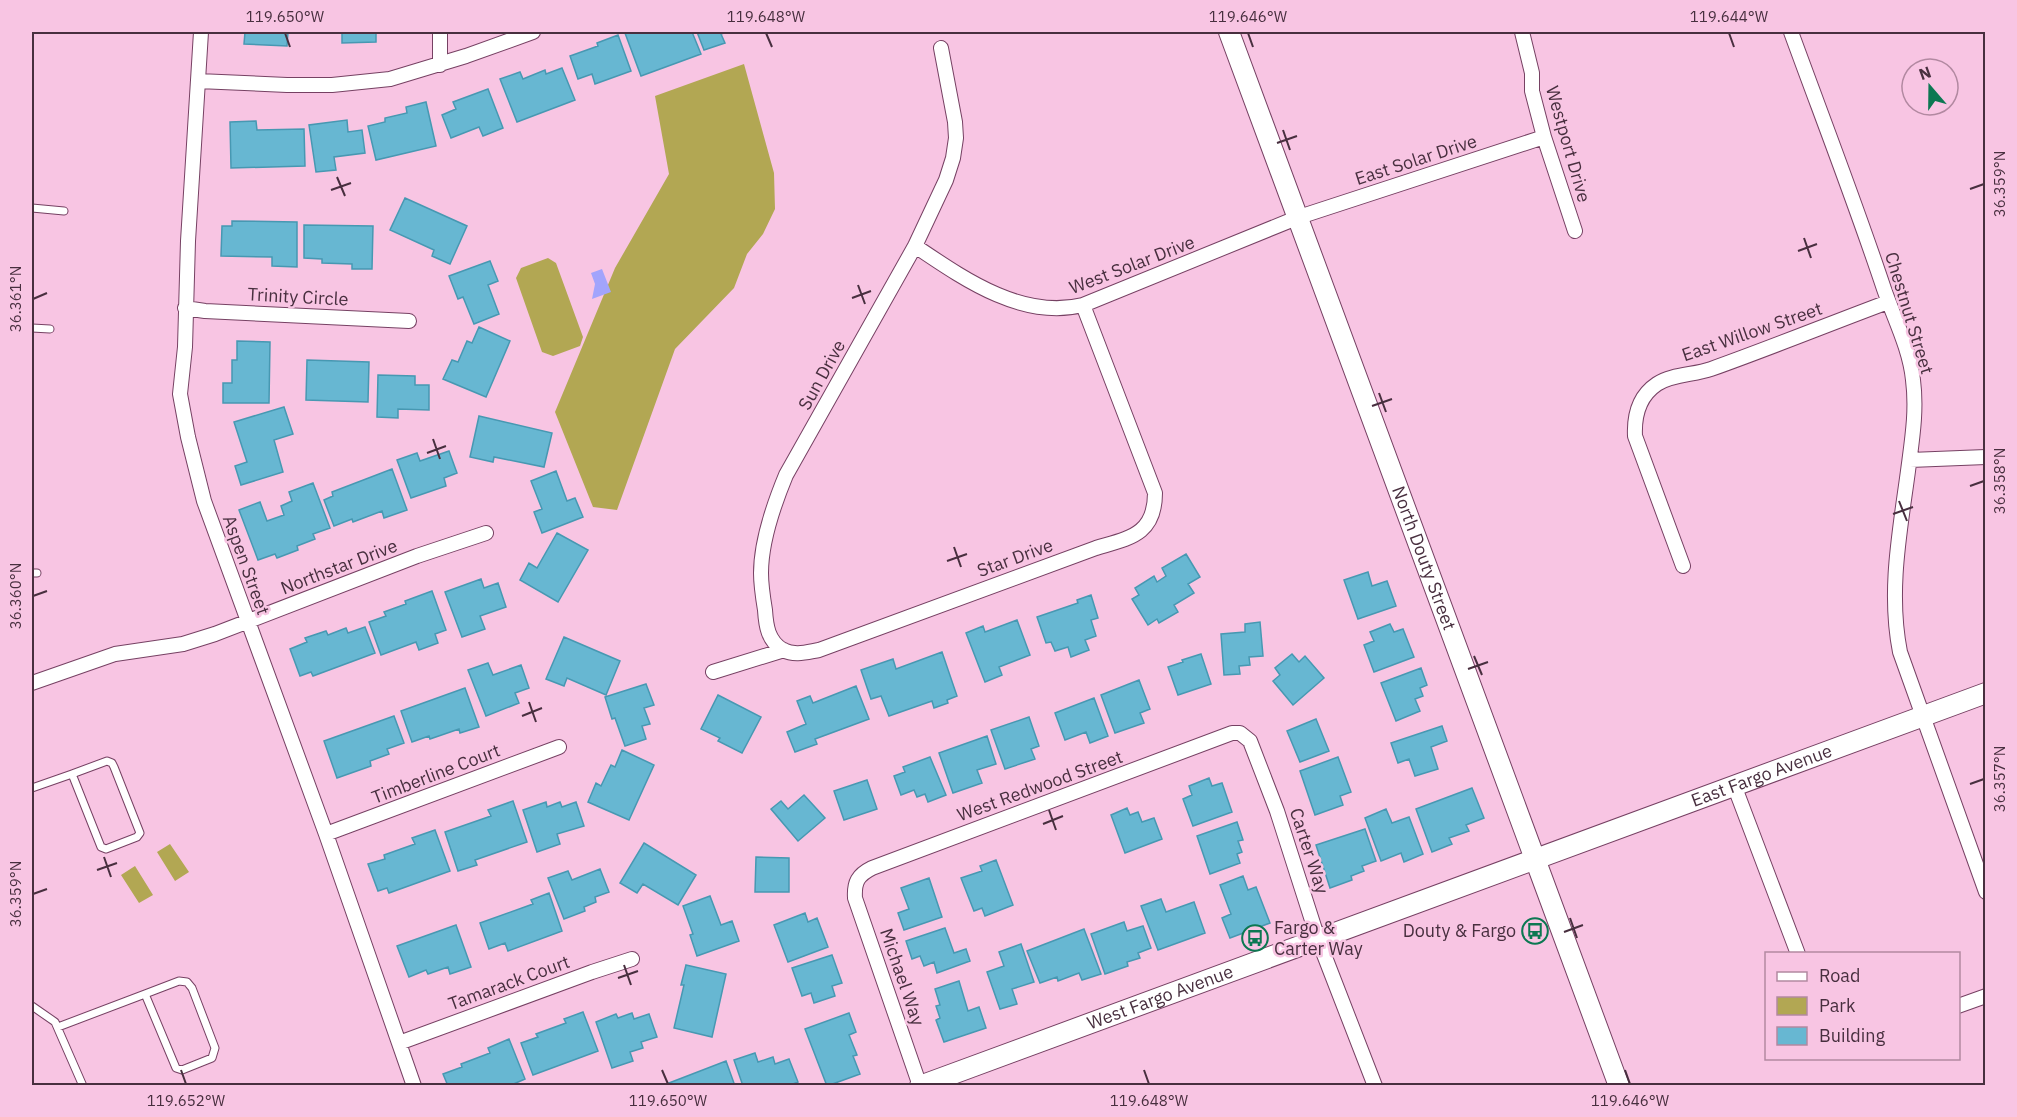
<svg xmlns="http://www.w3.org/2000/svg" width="2017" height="1117" font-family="'IBM Plex Sans',sans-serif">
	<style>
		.green { fill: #b2a753 }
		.water { fill: #a2a4fc }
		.building { fill: #67b7d2; stroke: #4798b2; stroke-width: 1.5 }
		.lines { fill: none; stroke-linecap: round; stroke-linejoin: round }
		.lane-casing { stroke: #764163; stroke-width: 9 }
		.street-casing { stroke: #764163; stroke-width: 16 }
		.secondary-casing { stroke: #764163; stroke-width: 22 }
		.lane { stroke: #fff; stroke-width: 7 }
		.street { stroke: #fff; stroke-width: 14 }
		.secondary { stroke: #fff; stroke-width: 20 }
		.ticks { fill: none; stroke: #482f3f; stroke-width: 2 }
		.labels { text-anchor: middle; stroke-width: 5; stroke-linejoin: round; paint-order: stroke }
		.street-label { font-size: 18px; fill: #482f3f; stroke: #f8c5e3 }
		.poi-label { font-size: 18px; fill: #482f3f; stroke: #f8c5e3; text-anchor: start }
		.neatline { fill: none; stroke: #482f3f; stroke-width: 2 }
		.ticks-label { font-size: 15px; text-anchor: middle; fill: #482f3f }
	</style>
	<rect width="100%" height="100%" fill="#f8c5e3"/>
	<path class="green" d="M744,64L774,173L775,209L763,234L747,254L734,288L675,349L617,510L593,507L555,412L615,268L669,174L655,96Z
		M548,258L556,263L583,337L580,346L553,356L542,352L516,278L521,268Z
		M170,844L189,872L175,881L157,852Z
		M135,866L153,895L139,903L121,875Z"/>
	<path class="water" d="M602,269L611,292L592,299L595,284L591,273Z"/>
	<path class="building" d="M245,32H288L287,46L244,44Z
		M342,32H376V42L342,43Z
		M630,32H692L701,54L641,76L625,33Z
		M697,32H727L721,34L725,43L704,50Z
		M618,35L631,71L595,84L592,74L578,79L570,56L598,46L597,43Z
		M562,68L575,100L517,122L500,79L520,72L523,79L545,70L546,74Z
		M488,89L503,128L483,136L479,127L451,138L442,115L456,109L453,102Z
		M426,102L436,146L376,160L368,126L385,122V118L407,113L406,107Z
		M347,120L348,132L362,130L365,153L334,157L336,170L316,172L309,125Z
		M256,121L257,130L304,129L305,166L231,168L230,122Z
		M405,198L467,226L450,264L432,256L434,250L390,230Z
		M232,221L297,222V267L272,266V257L221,256L222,226H232Z
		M304,225L373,226L372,269H352V264L322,263V259L304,258Z
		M490,261L498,281L488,285L499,314L474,324L463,297L458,299L449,276Z
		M479,327L510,341L486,397L443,379L452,360L458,362L467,341L472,343Z
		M237,341L270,342L269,403H223V383H232V360H237Z
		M307,360L369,362L368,402L306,400Z
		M378,375L415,376V385H429V410L398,409V418L377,417Z
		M284,407L293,434L274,440L283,472L241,485L235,466L247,462L234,422Z
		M479,416L552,433L544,467L494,457L493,462L470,457Z
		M449,451L457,473L444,478L446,486L411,498L397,460L417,453L420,461Z
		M392,469L407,510L384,518L382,511L353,522L352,519L334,526L324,500L333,496L332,492Z
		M556,471L567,501L575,498L583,517L542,533L534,512L542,509L531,481Z
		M313,483L330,528L313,534L315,539L297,546L298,550L277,558L275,554L258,560L239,510L260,502L267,521L284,515L281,506L292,501L289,492Z
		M557,533L588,550L558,602L520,580L529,563L537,568Z
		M1186,554L1200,577L1188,584L1194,593L1174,605L1178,612L1159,623L1157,619L1148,625L1132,599L1139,595L1135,588L1154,576L1157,582L1166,576L1162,568Z
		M1368,572L1372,586L1387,581L1396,606L1358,619L1344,580Z
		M481,579L484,588L498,583L506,607L480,616L485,629L462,637L445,592Z
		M432,591L446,630L435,634L438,643L419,650L416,642L381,655L369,622L386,616L384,612L406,604L405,601Z
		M1091,595L1098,618L1091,620L1096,636L1085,640L1089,650L1071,657L1068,647L1055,651L1051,642L1046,643L1037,617L1078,603L1077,600Z
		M1017,620L1030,655L999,667L1002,675L985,682L966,633L983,626L985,632Z
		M1260,622L1263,656L1249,657L1250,665L1239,666L1240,674L1224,675L1221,634L1245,632V624Z
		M1390,624L1394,632L1403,629L1414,657L1374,672L1364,645L1374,641L1370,632Z
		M365,627L375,653L313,676L311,672L300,676L290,649L307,642L305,638L326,631L328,635L346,628L348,633Z
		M564,637L620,661L606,695L567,678L564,686L546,679Z
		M942,652L957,696L947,700L948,703L934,708L932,701L889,716L881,696L871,699L861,670L893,659L896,669Z
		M1201,654L1211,684L1178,695L1168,667L1183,662L1182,660Z
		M1292,654L1299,662L1305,656L1324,678L1293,705L1273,681L1280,675L1275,668Z
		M488,663L493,675L521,665L529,688L515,693L519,703L486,716L468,670Z
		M1421,668L1427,685L1420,688L1423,696L1415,699L1420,711L1396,721L1381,683Z
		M1139,680L1150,709L1140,713L1144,723L1115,733L1101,695Z
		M646,684L654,705L644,708L650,724L642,726L646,739L625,746L615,718L612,719L605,697Z
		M856,686L869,719L815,739L817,744L795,752L787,732L806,724L797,701L810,696L813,703Z
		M465,688L479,727L460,733L459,729L430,739L429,736L412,742L401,711Z
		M718,695L761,717L742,753L718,741L720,738L701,729Z
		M1094,698L1108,736L1090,743L1086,732L1065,740L1055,713Z
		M394,716L404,743L387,749L389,754L370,761L371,766L337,778L324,741Z
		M1029,717L1039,746L1031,749L1035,759L1005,769L991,730Z
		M1316,719L1329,751L1300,762L1287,731Z
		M1442,726L1447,741L1431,747L1438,769L1415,776L1409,759L1398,763L1391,743Z
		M987,736L996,764L977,770L982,783L953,793L939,753Z
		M622,750L654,765L629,820L588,802L596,783L601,786L611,765L615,767Z
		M930,757L946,795L928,802L925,794L917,797L914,790L901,795L894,776L905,772L903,767Z
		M1338,757L1351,792L1340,796L1343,805L1315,815L1300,771Z
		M1209,778L1212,786L1222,783L1232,812L1193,826L1183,799L1192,795L1189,786Z
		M867,780L877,809L844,820L834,791Z
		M1472,788L1484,818L1466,825L1469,831L1449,838L1452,844L1432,852L1416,809Z
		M804,795L825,818L798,841L771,809L781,801L788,809Z
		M513,801L527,842L475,860L477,865L458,871L445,832L491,816L488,810Z
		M546,802L547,807L560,802L562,807L576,802L584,826L557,834L560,844L537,852L523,810Z
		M1127,808L1130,815L1138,812L1142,822L1154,818L1162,839L1125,853L1111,815Z
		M1386,809L1392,823L1409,817L1423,854L1404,862L1401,853L1381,861L1365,818Z
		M1237,822L1243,840L1238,841L1242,852L1237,854L1240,863L1210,874L1197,836Z
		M1365,829L1376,861L1362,866L1364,871L1351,876L1352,880L1330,888L1316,845Z
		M435,830L450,871L389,893L387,888L378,891L368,864L385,859L384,855L415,844L412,838Z
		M644,843L696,875L678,905L643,884L637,893L620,883Z
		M756,857L789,858V892H755Z
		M996,860L1013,905L985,916L982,908L974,911L961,878L982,871L980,866Z
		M600,869L609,892L595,897L596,902L584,907L585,911L564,919L548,878L568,871L572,880Z
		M1243,876L1248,890L1256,887L1270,923L1230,938L1222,918L1231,914L1220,885Z
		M929,878L942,917L904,930L898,913L909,909L901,888Z
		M549,893L562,931L508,951L505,943L489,949L480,923L533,904L531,900Z
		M710,896L721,925L732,921L739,941L697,956L690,935L693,934L683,906Z
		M1161,899L1166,912L1194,902L1205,933L1158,950L1141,906Z
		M805,913L808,922L817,918L828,947L788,962L774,925Z
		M1124,922L1127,931L1143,926L1151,948L1138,953L1140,958L1127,962L1128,966L1105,974L1091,934Z
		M456,925L471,967L450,974L448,967L428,974L426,970L409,977L397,946Z
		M945,928L954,953L966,949L970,961L937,973L934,962L924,966L920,956L912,959L906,941Z
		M1084,929L1101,974L1082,980L1079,973L1058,981L1057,977L1040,983L1027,951Z
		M1021,944L1034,982L1012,989L1017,1004L1000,1009L987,972L1004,966L999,952Z
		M832,955L842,983L832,986L835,996L814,1003L811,993L802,996L792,968Z
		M686,965L726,974L712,1037L674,1028L684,985H681Z
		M959,981L968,1011L979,1007L986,1028L944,1042L936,1020L940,1018L936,1006L940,1005L935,989Z
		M583,1012L598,1051L533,1075L521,1043L538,1037L536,1034L566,1023L564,1019Z
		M632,1013L634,1019L649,1014L657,1037L641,1042L643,1048L630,1052L633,1061L612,1068L596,1022L616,1014L618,1018Z
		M849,1013L856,1032L849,1035L857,1055L853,1056L860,1074L827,1086L805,1029Z
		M509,1039L525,1079L509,1086H448L443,1074L462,1067L461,1064L490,1053L488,1048Z
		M755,1053L758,1062L773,1057L775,1064L789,1059L798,1082L788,1086H743L734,1060Z
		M726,1061L735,1086H670L669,1083Z"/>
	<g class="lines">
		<g class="lane-casing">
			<path id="lane" d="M32,208L64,211
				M32,328L50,329
				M32,573H37
				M107,761L112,763L114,767L140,833L137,837L106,849L101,847L72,774Z
				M32,788L72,774
				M179,981L187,982L192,988L215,1048L212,1058L182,1070L176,1068L145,994Z
				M32,1006L55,1022L83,1086
				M58,1027L145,994"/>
		</g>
		<g class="street-casing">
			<path id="street" d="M201,32L188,241L185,347L180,394L188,437L204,501L326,834L414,1086
				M1522,32L1532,73V91L1544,137L1575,231
				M1791,32C1822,117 1855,202 1884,289C1894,318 1910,349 1913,380C1917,411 1912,440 1908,471C1900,531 1888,591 1900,652L1986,892
				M941,48L955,122L956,138L953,158L946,180L915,246L786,475C774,504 761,541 761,573C761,585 763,598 765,610C766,626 768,641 783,650C795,656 807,652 819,650L1096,548C1129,538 1155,535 1155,493L1083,305
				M440,65V32
				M198,81L287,85H332L390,79L466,56L533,32
				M915,246C964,279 1022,320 1083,305L1299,217L1544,137
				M185,308L205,311L409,321
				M1910,460L1986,457
				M1683,566L1635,436C1634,415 1639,396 1657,384C1672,374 1694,375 1711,369C1770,348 1829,324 1888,302
				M713,672L784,650
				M32,683L115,654L183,644L215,634L417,556L486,533
				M1734,785L1798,954
				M326,834L559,747
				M1958,1006L1986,996
				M399,1043L592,972L632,959
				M920,1086L855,898C854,882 858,875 872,868L1232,733H1240L1250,741L1277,811L1318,939L1375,1086"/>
		</g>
		<g class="secondary-casing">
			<g id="secondary">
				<path id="s1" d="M1229,32L1619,1086"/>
				<path id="s2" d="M920,1086L1986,693"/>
			</g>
		</g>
		<use href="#lane" class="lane"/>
		<use href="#street" class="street"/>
		<use href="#secondary" class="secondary"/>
	</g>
	<path class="ticks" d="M285,33L290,47M766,33L772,47M1248,33L1253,47M1729,33L1734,47M1283,130L1290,150M1277,143L1297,136M337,177L345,196M1970,189L1984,184M331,190L351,183M1804,238L1811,258M1798,251L1817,244M858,285L865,304M852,298L871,291M33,299L47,293M1379,393L1386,412M1372,406L1392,399M433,439L440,459M427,453L446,446M1970,486L1984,481M1899,501L1907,521M1893,514L1913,507M954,547L961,567M947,561L967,554M33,596L47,591M1474,656L1482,675M1468,669L1488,662M529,702L536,722M522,716L542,708M1970,784L1984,779M1049,810L1056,830M1043,824L1063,816M104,857L111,877M97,870L117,863M33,894L47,889M1570,918L1577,938M1564,932L1583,925M624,965L631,985M618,978L638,971M181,1070L186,1084M662,1070L668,1084M1144,1070L1149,1084M1625,1070L1630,1084"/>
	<defs>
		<g id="bus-ring" transform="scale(1.35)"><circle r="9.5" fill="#f8c5e3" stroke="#0c7852" stroke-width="1.5"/><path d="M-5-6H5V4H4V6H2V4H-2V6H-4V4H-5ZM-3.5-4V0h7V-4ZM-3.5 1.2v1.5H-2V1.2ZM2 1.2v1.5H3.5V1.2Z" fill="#0c7852"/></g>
	</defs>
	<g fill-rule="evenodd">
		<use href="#bus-ring" x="1535" y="931"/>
		<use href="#bus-ring" x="1255" y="938"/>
	</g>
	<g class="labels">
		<g class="street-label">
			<text transform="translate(1568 144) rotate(74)" y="6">Westport Drive</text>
			<text transform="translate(1416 160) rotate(-18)" y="6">East Solar Drive</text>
			<text transform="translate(1132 265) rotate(-21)" y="6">West Solar Drive</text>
			<text transform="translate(298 297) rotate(3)" y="6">Trinity Circle</text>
			<text transform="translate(1909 313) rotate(73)" y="6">Chestnut Street</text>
			<text transform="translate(1752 332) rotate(-19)" y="6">East Willow Street</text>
			<text transform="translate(822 375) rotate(-61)" y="6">Sun Drive</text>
			<text transform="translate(1015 558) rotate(-20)" y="6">Star Drive</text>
			<text dy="6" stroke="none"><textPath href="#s1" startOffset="561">North Douty Street</textPath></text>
			<text transform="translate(246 565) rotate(70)" y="6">Aspen Street</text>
			<text transform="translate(339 567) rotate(-21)" y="6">Northstar Drive</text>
			<text transform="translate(436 774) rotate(-21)" y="6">Timberline Court</text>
			<text dy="6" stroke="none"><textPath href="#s2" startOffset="897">East Fargo Avenue</textPath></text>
			<text transform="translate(1040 786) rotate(-20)" y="6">West Redwood Street</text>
			<text transform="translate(1309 851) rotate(72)" y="6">Carter Way</text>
			<text transform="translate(902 977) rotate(71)" y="6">Michael Way</text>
			<text transform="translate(509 983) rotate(-20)" y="6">Tamarack Court</text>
			<text dy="6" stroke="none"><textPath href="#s2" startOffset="256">West Fargo Avenue</textPath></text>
		</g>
		<g class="poi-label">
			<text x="1274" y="934">Fargo &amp;<tspan x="1274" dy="21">Carter Way</tspan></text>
			<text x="1516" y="937" text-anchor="end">Douty &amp; Fargo</text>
		</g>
	</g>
	<rect width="2017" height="1117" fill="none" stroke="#f8c5e3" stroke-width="66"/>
	<rect x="1765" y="952" width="195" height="108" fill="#f8c5e3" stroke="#b289a1" stroke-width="1.5"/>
	<rect x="1777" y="972" width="30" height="9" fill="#ffffff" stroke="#b289a1" stroke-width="1.5"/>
	<text x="1819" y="982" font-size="18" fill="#482f3f">Road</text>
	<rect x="1777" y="997" width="30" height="18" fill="#b2a753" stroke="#b289a1" stroke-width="1.5"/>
	<text x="1819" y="1012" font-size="18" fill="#482f3f">Park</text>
	<rect x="1777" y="1027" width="30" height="18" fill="#67b7d2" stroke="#b289a1" stroke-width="1.5"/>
	<text x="1819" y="1042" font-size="18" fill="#482f3f">Building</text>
	<g transform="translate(1930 87) rotate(340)"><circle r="28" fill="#f8c5e3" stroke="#b289a1" stroke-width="1.5"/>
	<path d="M0-4.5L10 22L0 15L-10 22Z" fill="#0c7852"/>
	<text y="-9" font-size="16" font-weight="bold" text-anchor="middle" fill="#482f3f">N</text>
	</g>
	<rect x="33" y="33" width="1951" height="1051" class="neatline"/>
	<g class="ticks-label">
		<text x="285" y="22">119.650°W</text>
		<text x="766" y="22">119.648°W</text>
		<text x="1248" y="22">119.646°W</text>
		<text x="1729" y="22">119.644°W</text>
		<text transform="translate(2000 184) rotate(-90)" y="5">36.359°N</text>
		<text transform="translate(16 299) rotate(-90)" y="5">36.361°N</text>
		<text transform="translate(2000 481) rotate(-90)" y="5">36.358°N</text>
		<text transform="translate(16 596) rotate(-90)" y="5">36.360°N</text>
		<text transform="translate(2000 779) rotate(-90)" y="5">36.357°N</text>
		<text transform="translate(16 894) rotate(-90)" y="5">36.359°N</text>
		<text x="186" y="1106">119.652°W</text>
		<text x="668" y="1106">119.650°W</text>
		<text x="1149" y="1106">119.648°W</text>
		<text x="1630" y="1106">119.646°W</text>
	</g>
</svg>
